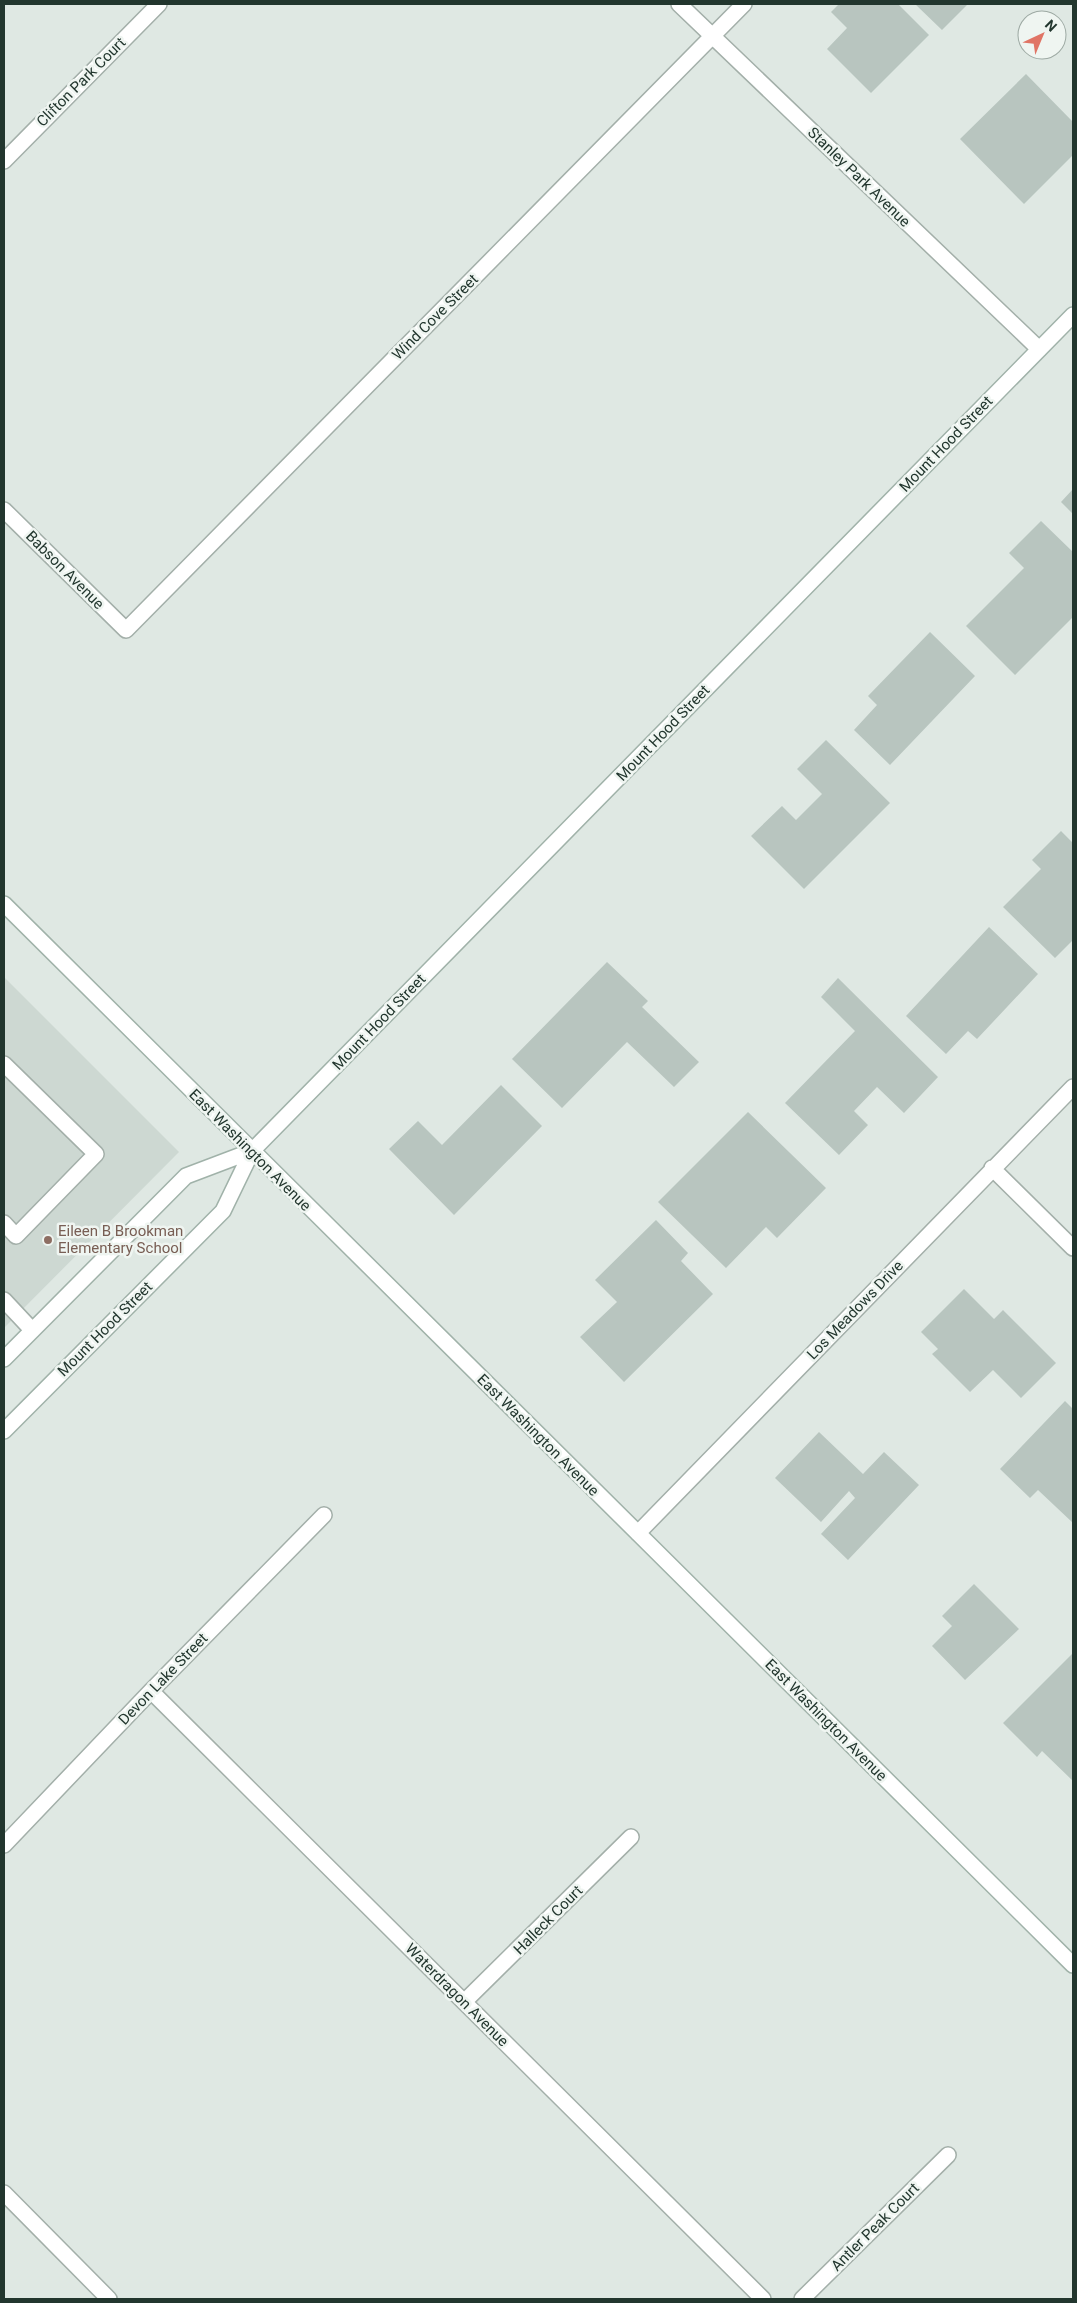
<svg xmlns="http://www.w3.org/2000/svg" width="1077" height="2303" font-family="Roboto,sans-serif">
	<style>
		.built { fill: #cdd8d2 }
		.building { fill: #b8c5bf }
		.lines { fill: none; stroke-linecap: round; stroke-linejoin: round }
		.lane-casing { stroke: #a3afa9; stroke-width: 18 }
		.street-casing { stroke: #a3afa9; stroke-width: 18 }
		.secondary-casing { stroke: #a0b2a9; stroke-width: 18 }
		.lane { stroke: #fff; stroke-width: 15 }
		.street { stroke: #fff; stroke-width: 15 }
		.secondary { stroke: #fff; stroke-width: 15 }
		.education-dot { fill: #8d6e63; stroke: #eff5f1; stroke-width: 2 }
		.labels { text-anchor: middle; stroke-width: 5; stroke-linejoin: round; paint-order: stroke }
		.street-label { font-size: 15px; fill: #22362e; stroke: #eff5f1 }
		.education-label { font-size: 15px; fill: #785e54; stroke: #eff5f1; text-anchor: start }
	</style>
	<rect width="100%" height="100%" fill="#dfe8e3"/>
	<path class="built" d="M4,977L179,1152L4,1328Z"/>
	<path class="building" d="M839,4H898L929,35L871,93L827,49L847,28L831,12Z
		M915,4H968L942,30Z
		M1026,74L1073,122V155L1024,204L960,139Z
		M1073,489V514L1061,502Z
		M1041,521L1073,552V617L1015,675L966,626L1024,568L1009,553Z
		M930,632L975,676L890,765L854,730L877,705L868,696Z
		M826,740L890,803L804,889L751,836L782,806L796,820L822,794L797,769Z
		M1061,831L1073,843V940L1055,958L1003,907L1041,869L1032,860Z
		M989,927L1038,974L977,1039L968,1031L946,1054L906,1016Z
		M607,962L648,1001L642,1007L699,1062L674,1087L627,1042L562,1108L512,1059Z
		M838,978L938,1077L904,1113L877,1087L854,1111L868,1125L839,1155L785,1103L855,1031L821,997Z
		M501,1085L542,1126L454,1215L389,1149L418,1121L442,1145Z
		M748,1112L826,1188L777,1238L766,1227L726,1268L658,1202Z
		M656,1220L688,1253L681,1261L713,1294L624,1382L580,1337L617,1302L595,1280Z
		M964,1289L994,1319L1003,1310L1056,1363L1021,1398L993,1370L970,1392L932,1354L938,1349L921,1332Z
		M1065,1401L1073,1409V1523L1038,1490L1030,1498L1000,1469Z
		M819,1432L863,1474L884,1452L919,1485L848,1560L821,1534L855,1498L849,1491L821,1522L775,1478Z
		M974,1584L1019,1629L965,1680L932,1646L952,1626L942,1616Z
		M1073,1653V1781L1042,1751L1037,1757L1003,1723Z"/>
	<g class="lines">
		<g class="lane-casing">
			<path id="lane" d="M4,1064L96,1154L16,1236L4,1223
				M4,1300L32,1330"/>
		</g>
		<g class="street-casing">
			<path id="street" d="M679,4L1039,349
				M4,161L159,4
				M4,510L126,630L744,4
				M992,1168L1073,1248
				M638,1533L1073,1087
				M151,1691L763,2299
				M4,1845L151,1691L324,1515
				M464,2002L631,1837
				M4,2193L109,2299
				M802,2299L948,2155"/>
		</g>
		<g class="secondary-casing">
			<path id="secondary" d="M4,904L1073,1965
				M4,1359L186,1176L252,1151
				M4,1431L223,1211L252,1151L1073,315"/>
		</g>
		<use href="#lane" class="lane"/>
		<use href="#street" class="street"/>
		<use href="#secondary" class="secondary"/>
	</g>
	<circle class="education-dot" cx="48" cy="1240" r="5"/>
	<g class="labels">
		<g class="street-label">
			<text transform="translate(81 82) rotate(-45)" y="5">Clifton Park Court</text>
			<text transform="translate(859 177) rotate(44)" y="5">Stanley Park Avenue</text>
			<text transform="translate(435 317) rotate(-45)" y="5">Wind Cove Street</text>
			<text transform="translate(946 444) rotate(-46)" y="5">Mount Hood Street</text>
			<text transform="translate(65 570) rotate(45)" y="5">Babson Avenue</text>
			<text transform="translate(663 733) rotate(-46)" y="5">Mount Hood Street</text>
			<text transform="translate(379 1022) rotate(-46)" y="5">Mount Hood Street</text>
			<text transform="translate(250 1150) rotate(45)" y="5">East Washington Avenue</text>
			<text transform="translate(855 1310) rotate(-46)" y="5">Los Meadows Drive</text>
			<text transform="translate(105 1329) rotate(-45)" y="5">Mount Hood Street</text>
			<text transform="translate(538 1435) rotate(45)" y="5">East Washington Avenue</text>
			<text transform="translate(163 1679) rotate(-46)" y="5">Devon Lake Street</text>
			<text transform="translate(826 1720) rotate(45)" y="5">East Washington Avenue</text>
			<text transform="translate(548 1920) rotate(-45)" y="5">Halleck Court</text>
			<text transform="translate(457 1995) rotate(45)" y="5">Waterdragon Avenue</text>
			<text transform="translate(875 2227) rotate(-45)" y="5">Antler Peak Court</text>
		</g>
		<g class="education-label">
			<text x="58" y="1236">Eileen B Brookman<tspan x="58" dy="17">Elementary School</tspan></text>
		</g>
	</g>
	<rect width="1077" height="2303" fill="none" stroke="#22362e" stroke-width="10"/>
	<g transform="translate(1042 35) rotate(44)"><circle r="24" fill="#eff5f1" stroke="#9da9a3"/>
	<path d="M0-4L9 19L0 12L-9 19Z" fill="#e07465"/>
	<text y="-8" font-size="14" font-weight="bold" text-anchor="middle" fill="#22362e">N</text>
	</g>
</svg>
